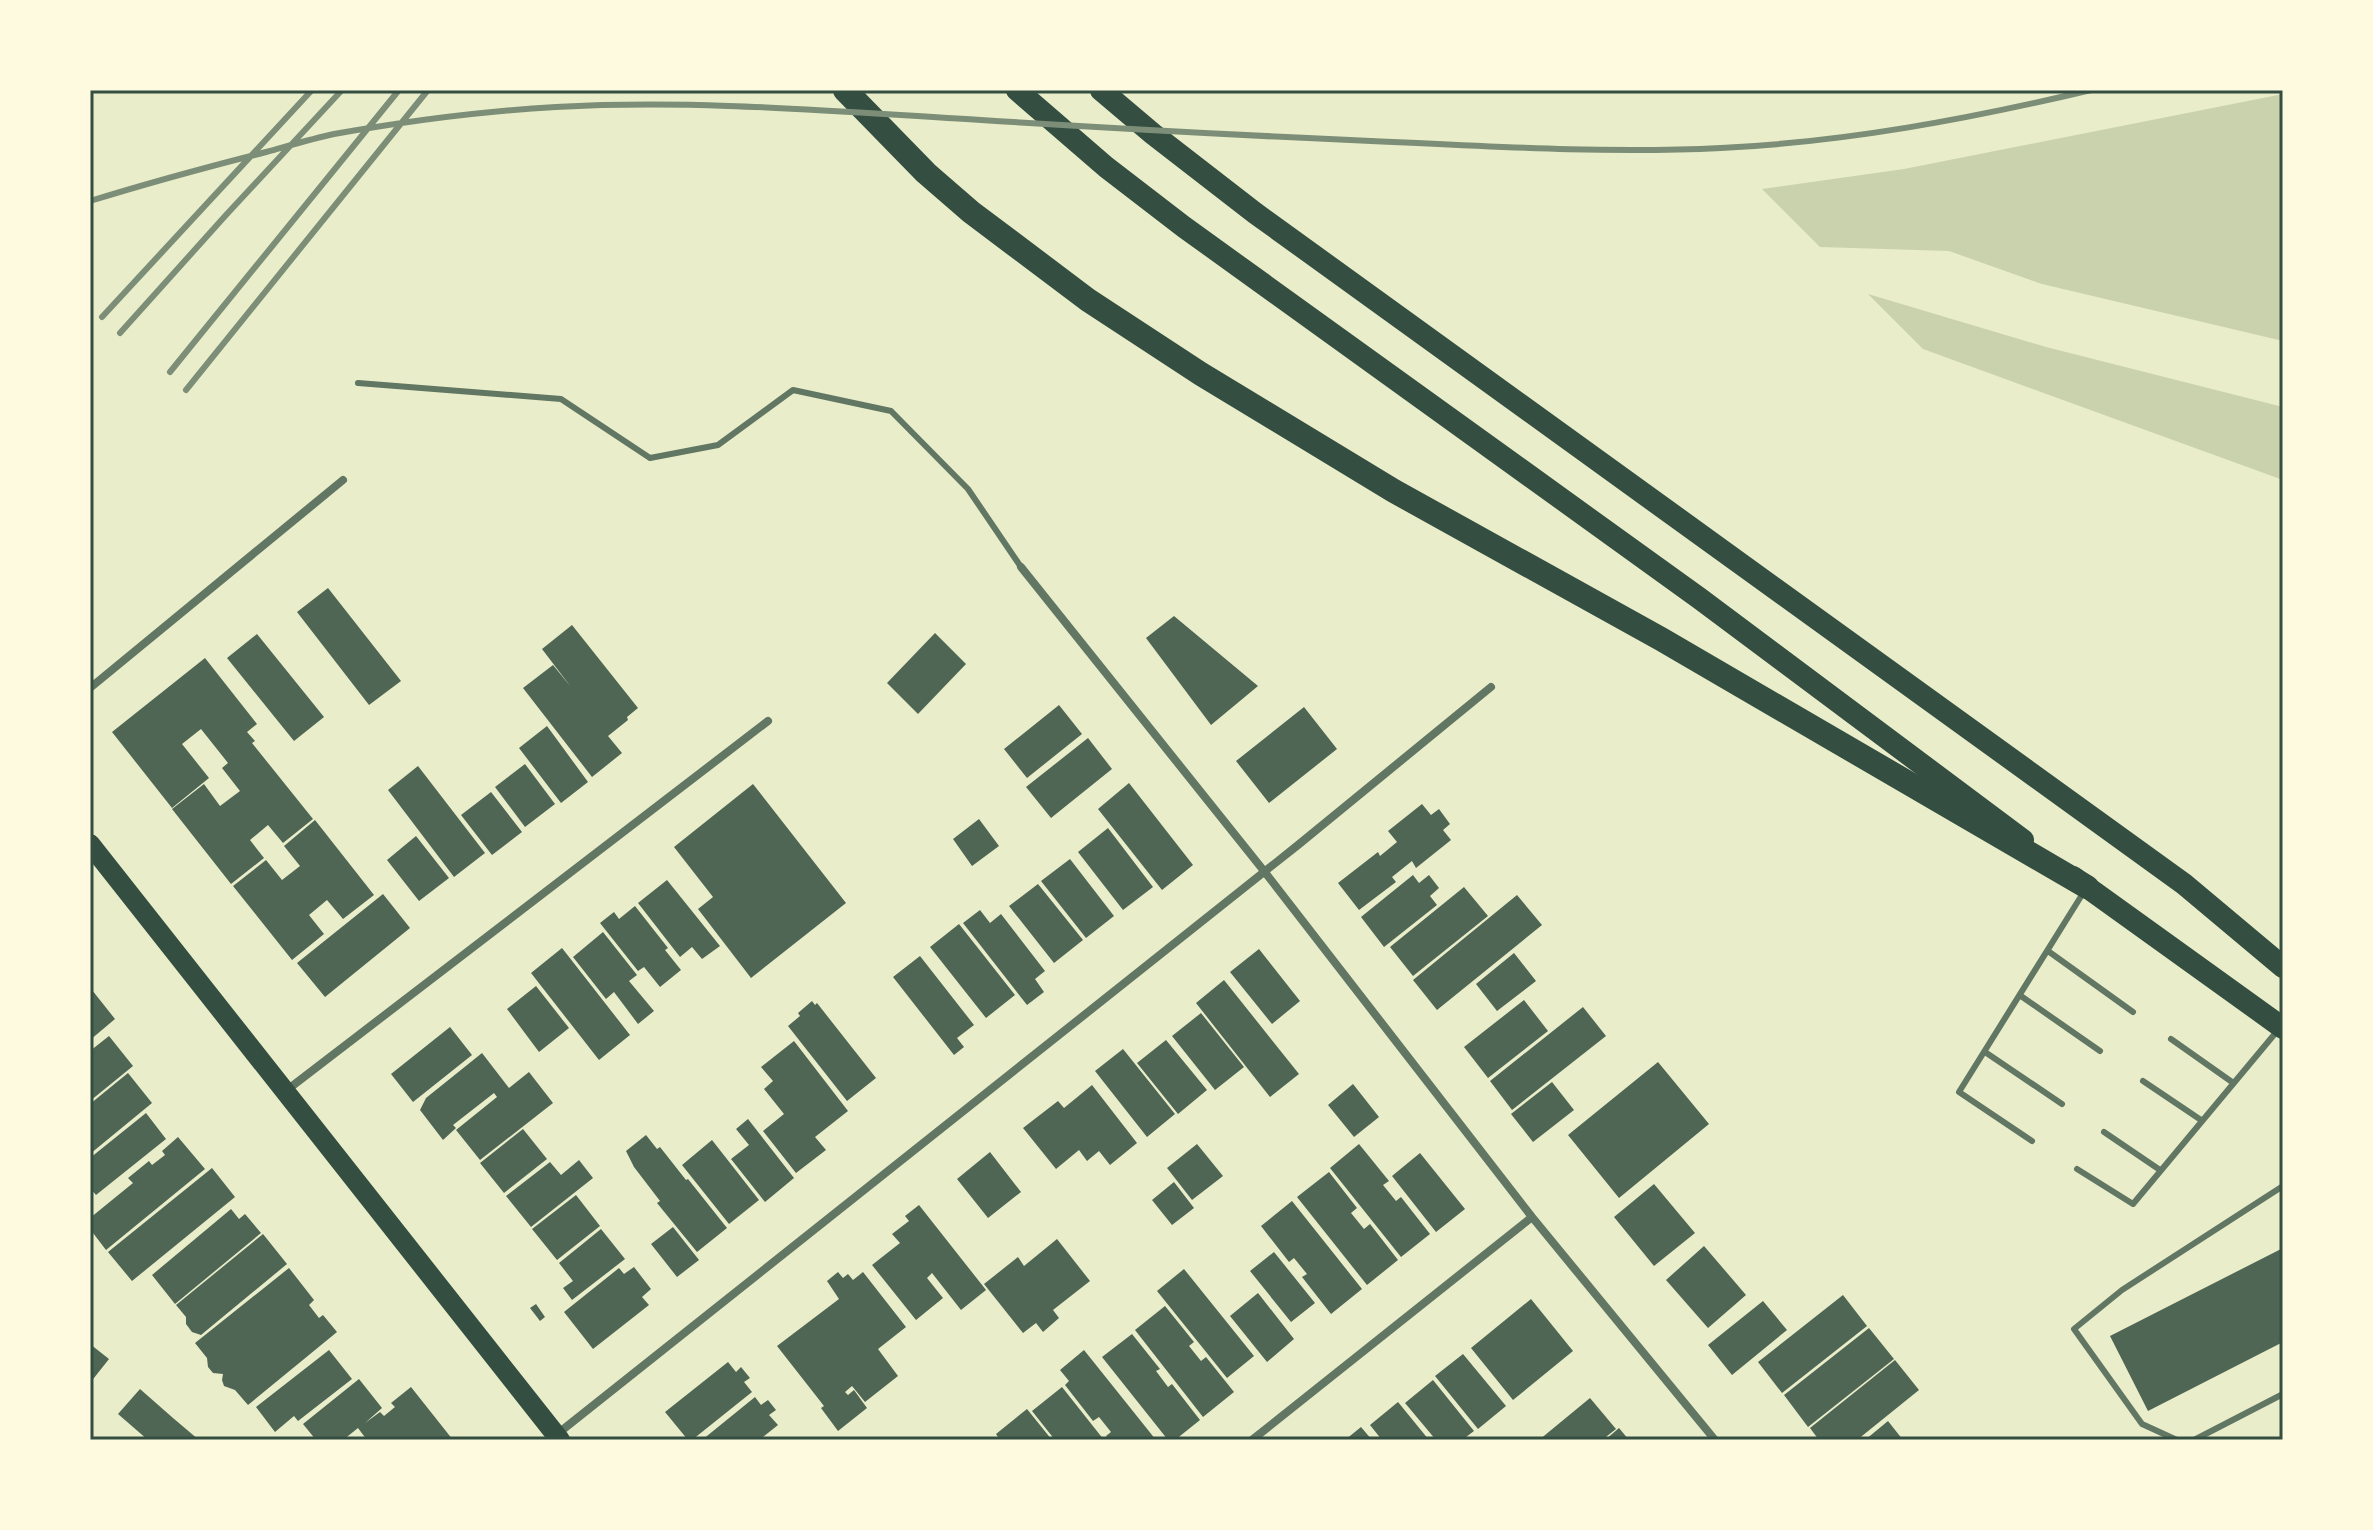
<svg xmlns="http://www.w3.org/2000/svg" width="2373" height="1530" font-family="'Titillium Web',sans-serif">
	<style>
		.green { fill: #cad2ad }
		.building { fill: #4f6655 }
		.lines { fill: none; stroke-linecap: round; stroke-linejoin: round }
		.service { stroke: #617663; stroke-width: 6 }
		.minor { stroke: #617663; stroke-width: 8 }
		.primary { stroke: #344e41; stroke-width: 20 }
		.trunk { stroke: #344e41; stroke-width: 22 }
		.motorway { stroke: #344e41; stroke-width: 24 }
		.rail { stroke: #7c8e77; stroke-width: 6 }
		.neatline { fill: none; stroke: #344e41; stroke-width: 3 }
	</style>
	<rect width="100%" height="100%" fill="#e9edc9"/>
	<path class="green" d="M2283,94V341L2042,284L1949,251L1820,247L1762,189L1904,169Z
		M1868,294L2046,347L2283,407V480L1923,349Z"/>
	<path class="building" d="M328,588L401,681L369,705L297,612Z
		M1174,616L1258,686L1211,725L1146,638Z
		M572,625L638,708L627,717L628,720L608,736L622,753L592,777L523,688L553,665L571,687L542,649Z
		M935,633L966,664L918,714L887,683Z
		M257,634L324,717L294,741L227,658Z
		M205,658L257,724L247,732L255,741L252,743L313,819L283,843L268,825L250,840L264,858L231,884L172,809L204,784L220,806L240,791L222,768L228,763L201,729L182,744L209,778L172,808L112,732Z
		M1059,705L1082,734L1027,778L1004,749Z
		M1304,707L1337,749L1269,803L1236,761Z
		M547,726L588,782L561,803L519,748Z
		M1088,738L1112,769L1051,818L1026,787Z
		M525,764L555,804L525,827L495,787Z
		M418,766L485,853L454,877L388,790Z
		M1129,783L1193,865L1162,890L1098,809Z
		M753,784L846,903L751,978L698,909L713,897L674,847Z
		M491,792L522,832L492,855L461,815Z
		M1422,804L1431,815L1439,809L1450,824L1443,830L1451,840L1416,868L1412,861L1392,877L1396,882L1359,910L1338,883L1378,852L1380,856L1397,842L1388,831Z
		M979,819L999,846L972,866L953,839Z
		M315,820L374,895L343,919L327,900L309,915L324,934L292,960L233,886L266,860L282,880L300,866L284,846Z
		M1108,828L1153,887L1123,910L1078,852Z
		M416,836L449,878L419,901L387,860Z
		M1070,859L1114,916L1086,938L1041,881Z
		M1413,875L1419,883L1429,875L1439,888L1430,896L1437,905L1384,947L1361,917Z
		M667,880L720,946L702,959L692,947L680,957L638,903Z
		M1038,884L1083,940L1054,963L1009,906Z
		M1464,887L1488,916L1413,976L1390,947Z
		M383,894L410,928L325,997L297,963Z
		M1517,895L1542,925L1437,1010L1413,980Z
		M635,906L668,948L665,950L681,970L660,987L644,967L638,971L600,923L614,912L619,919Z
		M980,910L990,923L1001,914L1045,971L1035,979L1044,992L1027,1005L963,923Z
		M959,924L1015,995L986,1018L930,947Z
		M603,932L637,975L629,981L654,1011L638,1024L614,992L606,999L573,957Z
		M562,948L630,1035L599,1060L531,973Z
		M1259,949L1300,1001L1272,1024L1230,972Z
		M1514,953L1536,981L1497,1011L1476,984Z
		M920,956L974,1025L957,1038L964,1047L954,1055L893,977Z
		M1224,980L1299,1074L1270,1097L1196,1003Z
		M536,986L569,1028L539,1052L507,1009Z
		M92,990L115,1019L90,1040V992Z
		M1524,1000L1548,1031L1488,1078L1464,1047Z
		M812,1001L815,1005L817,1003L876,1078L847,1101L788,1026L800,1016L798,1013Z
		M1583,1007L1606,1036L1512,1110L1490,1081Z
		M1201,1013L1244,1067L1215,1090L1172,1036Z
		M450,1027L472,1055L413,1102L391,1074Z
		M109,1036L133,1066L90,1101V1051Z
		M1166,1040L1207,1090L1178,1114L1137,1063Z
		M794,1041L848,1111L815,1137L826,1150L796,1173L763,1131L784,1114L764,1089L773,1081L761,1067Z
		M1123,1049L1175,1114L1147,1137L1095,1071Z
		M482,1053L509,1088L529,1072L553,1103L480,1160L456,1130L497,1097L494,1093L453,1125L456,1128L443,1140L420,1110L426,1098Z
		M1658,1062L1709,1124L1619,1198L1568,1135Z
		M128,1073L152,1103L90,1154V1104Z
		M1552,1082L1574,1110L1533,1142L1511,1114Z
		M1353,1084L1379,1117L1354,1137L1328,1105Z
		M1092,1085L1137,1143L1110,1165L1099,1151L1087,1161L1079,1150L1056,1169L1023,1128L1058,1101L1064,1108Z
		M146,1113L166,1139L96,1195L90,1188V1158Z
		M748,1119L794,1178L765,1202L731,1159L749,1145L736,1129Z
		M523,1129L547,1159L504,1193L480,1163Z
		M646,1135L657,1149L660,1147L686,1180L688,1179L727,1228L697,1252L657,1203L660,1201L634,1167L626,1151Z
		M178,1137L205,1169L106,1250L90,1229V1218L133,1183L128,1178L149,1161L152,1165L165,1155L162,1151Z
		M712,1140L759,1200L729,1224L682,1165Z
		M1197,1144L1223,1176L1192,1200L1167,1168Z
		M1359,1144L1389,1181L1383,1185L1396,1201L1401,1197L1430,1234L1401,1257L1330,1168Z
		M990,1152L1021,1192L988,1218L957,1179Z
		M1420,1153L1465,1209L1436,1232L1392,1176Z
		M579,1160L593,1178L531,1227L506,1196L550,1162L561,1175Z
		M212,1168L235,1197L132,1281L108,1252Z
		M1329,1172L1357,1208L1351,1213L1364,1229L1370,1224L1398,1260L1367,1285L1297,1197Z
		M1174,1182L1194,1208L1172,1225L1152,1200Z
		M1654,1184L1695,1233L1654,1266L1614,1217Z
		M576,1195L600,1226L557,1260L532,1229Z
		M1292,1201L1362,1289L1331,1314L1302,1277L1307,1274L1294,1258L1289,1262L1261,1226Z
		M919,1205L986,1290L961,1310L932,1273L927,1278L943,1298L916,1320L872,1265L900,1243L892,1234L909,1221L905,1216Z
		M231,1209L239,1219L245,1214L261,1233L175,1304L152,1275Z
		M673,1227L699,1260L677,1277L651,1244Z
		M601,1229L625,1259L572,1300L563,1288L573,1281L559,1263Z
		M263,1234L287,1264L201,1335L192,1332L186,1324V1317L176,1305Z
		M1057,1239L1090,1281L1053,1310L1059,1318L1043,1332L1036,1323L1023,1333L984,1284L1018,1257L1024,1266Z
		M1704,1246L1746,1295L1708,1328L1666,1280Z
		M2283,1248V1342L2148,1411L2110,1336Z
		M1274,1252L1315,1303L1291,1322L1250,1271Z
		M634,1267L651,1289L642,1297L649,1305L593,1349L564,1312L619,1268L624,1274Z
		M289,1268L314,1300L309,1305L319,1318L323,1315L337,1332L248,1405L235,1390L224,1386L222,1380L223,1374L213,1373L208,1367L207,1358L195,1343Z
		M1184,1269L1254,1356L1227,1378L1157,1291Z
		M838,1272L843,1278L848,1274L853,1280L863,1272L906,1327L878,1349L898,1376L865,1402L852,1386L845,1392L848,1395L854,1390L867,1408L838,1431L821,1408L824,1406L777,1346L839,1299L827,1281Z
		M1258,1293L1294,1339L1267,1362L1230,1316Z
		M1843,1295L1867,1326L1782,1393L1758,1362Z
		M1531,1299L1573,1351L1513,1400L1471,1348Z
		M1763,1301L1787,1330L1732,1375L1708,1345Z
		M536,1304L545,1317L540,1321L530,1308Z
		M1165,1306L1194,1342L1189,1346L1201,1361L1206,1357L1234,1392L1203,1417L1135,1330Z
		M1869,1328L1894,1359L1808,1427L1784,1395Z
		M1132,1334L1160,1369L1156,1371L1168,1387L1172,1384L1200,1420L1175,1440H1168L1102,1357Z
		M90,1344L109,1359L90,1383Z
		M329,1350L352,1379L298,1421L294,1416L275,1432L256,1407Z
		M1084,1350L1156,1440H1109L1106,1436L1111,1432L1099,1417L1093,1421L1065,1385L1069,1381L1060,1370Z
		M1463,1354L1506,1406L1478,1429L1435,1376Z
		M1895,1360L1919,1390L1857,1440H1819L1810,1428Z
		M728,1362L736,1372L741,1367L750,1378L744,1382L752,1392L692,1440H688L665,1412Z
		M359,1379L382,1408L365,1423L380,1412L384,1416L395,1407L391,1403L411,1387L453,1440H367L358,1428L343,1440H316L303,1424Z
		M1433,1380L1474,1431L1462,1440H1436L1405,1403Z
		M1062,1387L1104,1440H1055L1032,1411Z
		M140,1389L173,1418L199,1440H148L118,1414Z
		M755,1397L761,1405L768,1400L776,1410L769,1415L778,1425L759,1440H702Z
		M1590,1398L1616,1429L1602,1440H1539Z
		M1398,1402L1429,1440H1382L1370,1425Z
		M1027,1409L1052,1440H1000L996,1434Z
		M1888,1421L1903,1440H1865Z
		M1361,1427L1372,1440H1345Z
		M1619,1428L1629,1440H1605Z"/>
	<g class="lines">
		<path class="service" d="M358,383L561,399L650,458L718,445L793,390L891,411L968,489L1021,567
			M2048,951L2133,1012
			M2021,996L2100,1051
			M2171,1039L2232,1082
			M1985,1052L2062,1104
			M2143,1081L2201,1120
			M2104,1132L2160,1170
			M2032,1141L1959,1092L2085,890
			M2077,1169L2133,1204L2278,1030
			M2177,1440L2142,1424L2074,1329L2122,1290L2283,1186
			M2194,1440L2283,1394"/>
		<path class="minor" d="M1021,567L1264,871L1532,1217L1715,1440
			M90,688L343,480
			M287,1090L768,721
			M556,1435L1298,845L1491,687
			M1252,1440L1532,1217"/>
		<path class="primary" d="M90,844L560,1440"/>
		<path class="trunk" d="M1017,90L1106,167L1184,227L1699,598L2023,840
			M1101,90L1153,134L1255,213L2184,884L2283,967
			M2073,877L2283,1028"/>
		<path class="motorway" d="M845,90L926,173L971,212L1088,300L1201,374L1394,491L1661,639L2087,887"/>
		<path class="rail" d="M90,201C148,183 207,167 266,152C288,146 311,139 334,134C407,121 482,111 556,107C698,99 840,112 981,120C1126,129 1272,137 1417,143C1518,148 1620,153 1721,148C1846,142 1969,119 2091,90
			M102,317L312,90
			M120,333L226,215L342,90
			M170,372L399,90
			M186,390L428,90"/>
	</g>
	<rect width="2373" height="1530" fill="none" stroke="#fefae0" stroke-width="184"/>
	<rect x="92" y="92" width="2189" height="1346" class="neatline"/>
</svg>
